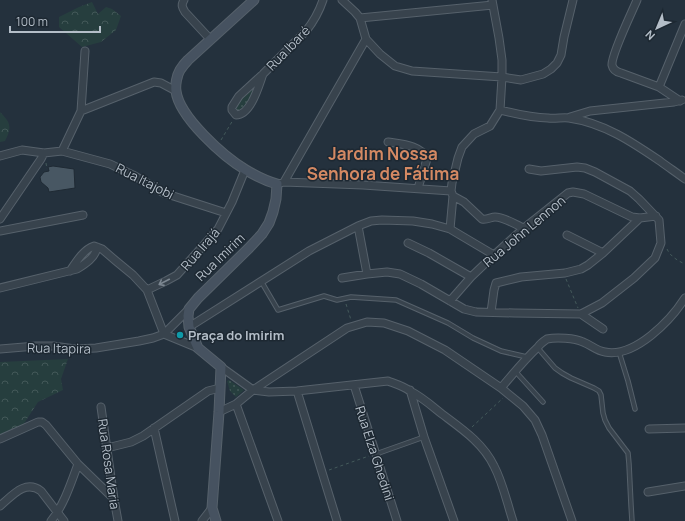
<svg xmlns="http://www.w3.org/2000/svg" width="685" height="521" font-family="Manrope,sans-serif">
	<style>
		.forest { fill: url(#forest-crowns) }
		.park { fill: url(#park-dots) }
		.building { fill: #485763; stroke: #1f2a34 }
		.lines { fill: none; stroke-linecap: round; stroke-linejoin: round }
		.lane-casing { stroke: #56616b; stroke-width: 5.5 }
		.street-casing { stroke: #56616b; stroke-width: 9 }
		.secondary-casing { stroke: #56616b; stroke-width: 11 }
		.path { stroke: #445a5b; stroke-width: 1; stroke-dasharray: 3 3; stroke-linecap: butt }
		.lane { stroke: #38434d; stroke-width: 3.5 }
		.street { stroke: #38434d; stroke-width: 7 }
		.secondary { stroke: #465260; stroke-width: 9 }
		.oneway { stroke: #7c8791 }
		.culture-dot { fill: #0f9aa8; stroke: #1d2832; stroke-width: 1.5 }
		.labels { text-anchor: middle; stroke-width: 3; stroke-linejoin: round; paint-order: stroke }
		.street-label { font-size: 13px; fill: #b4bec8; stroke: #1d2832 }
		.poi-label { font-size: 13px; font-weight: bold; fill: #b4bec8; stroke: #1d2832; text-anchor: start }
		.district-label { font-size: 17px; font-weight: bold; fill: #d48963; stroke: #1d2832 }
	</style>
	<defs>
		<pattern id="forest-crowns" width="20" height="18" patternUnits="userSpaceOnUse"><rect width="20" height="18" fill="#263e3e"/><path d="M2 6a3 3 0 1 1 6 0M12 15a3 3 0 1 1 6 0" fill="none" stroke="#435858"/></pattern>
		<pattern id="park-dots" width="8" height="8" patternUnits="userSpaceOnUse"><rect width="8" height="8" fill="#263e3e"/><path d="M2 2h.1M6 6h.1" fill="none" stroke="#435858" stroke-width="1.8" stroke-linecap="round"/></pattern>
	</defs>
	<rect width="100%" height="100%" fill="#24313d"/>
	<path class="forest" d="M92,2L98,14L106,7L112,9L121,16L116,30L101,42L82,47L59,27V17L79,7Z
		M0,112C11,123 12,127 5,141L0,142Z
		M68,359L61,379L63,390L38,402L23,425L0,436V362Z"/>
	<path class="park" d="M257,82L251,98L242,112L236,111L235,108L238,102Z
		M229,380L244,390L236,397L230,391L227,381Z"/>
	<path class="building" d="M53,166L74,169L75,188L49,192L48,188L41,182L40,177L44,172L49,171L48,167Z"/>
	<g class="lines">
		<g class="lane-casing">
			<path id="lane" d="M261,281L278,310L324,296L337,300L351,297L396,300L448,323L473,338L501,351L527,357
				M537,347L555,368L562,373L571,378L594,388L599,391L601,395L603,413L605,420L609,428L628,453L629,464L631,505L632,521
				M619,352L628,381L635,409
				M515,371L543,402
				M376,454L424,437"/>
		</g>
		<g class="street-casing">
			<path id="street" d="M184,0C181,5 182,7 185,12L210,39
				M342,0L355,12L360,18L366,39L380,54L395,66L412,71L502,77L521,80L543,74L551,69L557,63L561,55L564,37L573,0
				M637,0C632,12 611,55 612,65C613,70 617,72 621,73L659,87L680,101
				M360,18L493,5
				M263,74C259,85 251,115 236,115L232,110V107L239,96L263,74L306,31C314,21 319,12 323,0
				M659,87L685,24
				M500,110C516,114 531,118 548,118C555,119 563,117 569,118C604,123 632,142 660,161C668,167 677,173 685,179
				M81,111L154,82L161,83L176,91
				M570,117L590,111L674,102L682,100
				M388,142C400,144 422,145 427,159L418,188
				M62,151L81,111L85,51
				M0,156L22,150L44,153L62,151L110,164L133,175L164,193L226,213
				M284,182L366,39
				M277,184L284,182L363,185L451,191
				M453,196L464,202L482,219C487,220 491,217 495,217C504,217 516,225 524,228
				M0,219L41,159L44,153
				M358,226L371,221L382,220L413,221L432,224L450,229L494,255
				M450,229L453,196L451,191L452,183L458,158L462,147L474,134L490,126L500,110L502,77V60L499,38L492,0
				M0,231L83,215
				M567,235L603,253
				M408,243L429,253L471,277
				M70,271C76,262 84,249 94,246L102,249L116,261L133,275L147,290L164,334
				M342,278L367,274L387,272L400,274L421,284L464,309L476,312L514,313L581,314L602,303L634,278L655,258L661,243L659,220L639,199L630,191L595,172L585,168L577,167L541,171L529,169
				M0,288L77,269C85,264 96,257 97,247
				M147,290L166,281L177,275L218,229L232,202L245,170
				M450,301L471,277L494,255L524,228L568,193L573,192L584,194L632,217L640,218L656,216
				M491,312L494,290L496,283L521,277L565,273L581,269L588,265L603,253L640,218
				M581,314L603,329
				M189,327L309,251L358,226L367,274
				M164,334L198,348
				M0,349L36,346H53L75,349L96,348L139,341L153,338L164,334L189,309
				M221,367L253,390L269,392L297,391L388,381C396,384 403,386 410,391C422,397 432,406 442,414C462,429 483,443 494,466C503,483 507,503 513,521
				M354,385L397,521
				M501,388C513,374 524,360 538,347C540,344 544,341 547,339C556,337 575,338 583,342C591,345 597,351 605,352C635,358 671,320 685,298
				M410,390L424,437L454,521
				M297,391L337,521
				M236,404L278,521
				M101,407L114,499L118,521
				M219,412L236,404L253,390L347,328L367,322L384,323L408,331L445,350L501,388L523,406L535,420L542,435L572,521
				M154,428L175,521
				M649,429L685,428
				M0,439L38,422H42L46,425L78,464L114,499
				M107,448L131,442L143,436L208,391L220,388
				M648,492L685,486
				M0,506C12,496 25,479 41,491L64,521
				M51,521C64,505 71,483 78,464
				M202,521L212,508"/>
		</g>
		<g class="secondary-casing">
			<path id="secondary" d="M216,521L212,508L219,412L221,367L198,348L189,327L188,316L189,309L198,298L249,248L262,234L269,223L273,212L276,199L277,184C266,181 256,176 246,170C224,157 179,117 176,91C175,85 177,75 180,70C182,67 185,63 188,60L254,0"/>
		</g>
		<path class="path" d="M221,140L233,120
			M46,163L47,169
			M667,249C670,256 678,261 685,264
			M566,279L578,308
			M346,304L351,320
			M472,427L503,398
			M329,470L369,456"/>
		<use href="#lane" class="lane"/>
		<use href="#street" class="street"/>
		<use href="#secondary" class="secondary"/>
	</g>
	<defs><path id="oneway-shaft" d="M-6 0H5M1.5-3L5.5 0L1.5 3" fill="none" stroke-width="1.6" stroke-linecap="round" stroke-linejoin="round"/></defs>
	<use class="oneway" href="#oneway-shaft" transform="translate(164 282) rotate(153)"/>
	<circle class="culture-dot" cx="180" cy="335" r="4"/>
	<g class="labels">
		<g class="street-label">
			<text transform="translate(288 48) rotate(-46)" y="5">Rua Ibaré</text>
			<text transform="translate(145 181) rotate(27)" y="5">Rua Itajobi</text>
			<text transform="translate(524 231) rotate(-40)" y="5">Rua John Lennon</text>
			<text transform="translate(200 249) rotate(-49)" y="5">Rua Irajá</text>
			<text transform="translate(220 257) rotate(-44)" y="5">Rua Imirim</text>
			<text transform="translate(59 348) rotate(1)" y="5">Rua Itapira</text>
			<text transform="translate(375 453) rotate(72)" y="5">Rua Elza Ghedini</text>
			<text transform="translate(109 464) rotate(82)" y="5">Rua Rosa Maria</text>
		</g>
		<g class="poi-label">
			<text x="188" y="340">Praça do Imirim</text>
		</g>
		<g class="district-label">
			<text x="383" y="160">Jardim Nossa<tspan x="383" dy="20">Senhora de Fátima</tspan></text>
		</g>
	</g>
	<g transform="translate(657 28) rotate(224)" stroke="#1d2832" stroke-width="3" paint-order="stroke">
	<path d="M0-3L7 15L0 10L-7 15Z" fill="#b4bec8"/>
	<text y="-6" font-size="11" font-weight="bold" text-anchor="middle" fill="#b4bec8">N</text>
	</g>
	<path d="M10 26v6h90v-6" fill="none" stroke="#b4bec8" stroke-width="2"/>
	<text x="16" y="26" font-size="12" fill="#b4bec8" stroke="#1d2832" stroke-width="3" paint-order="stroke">100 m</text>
</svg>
